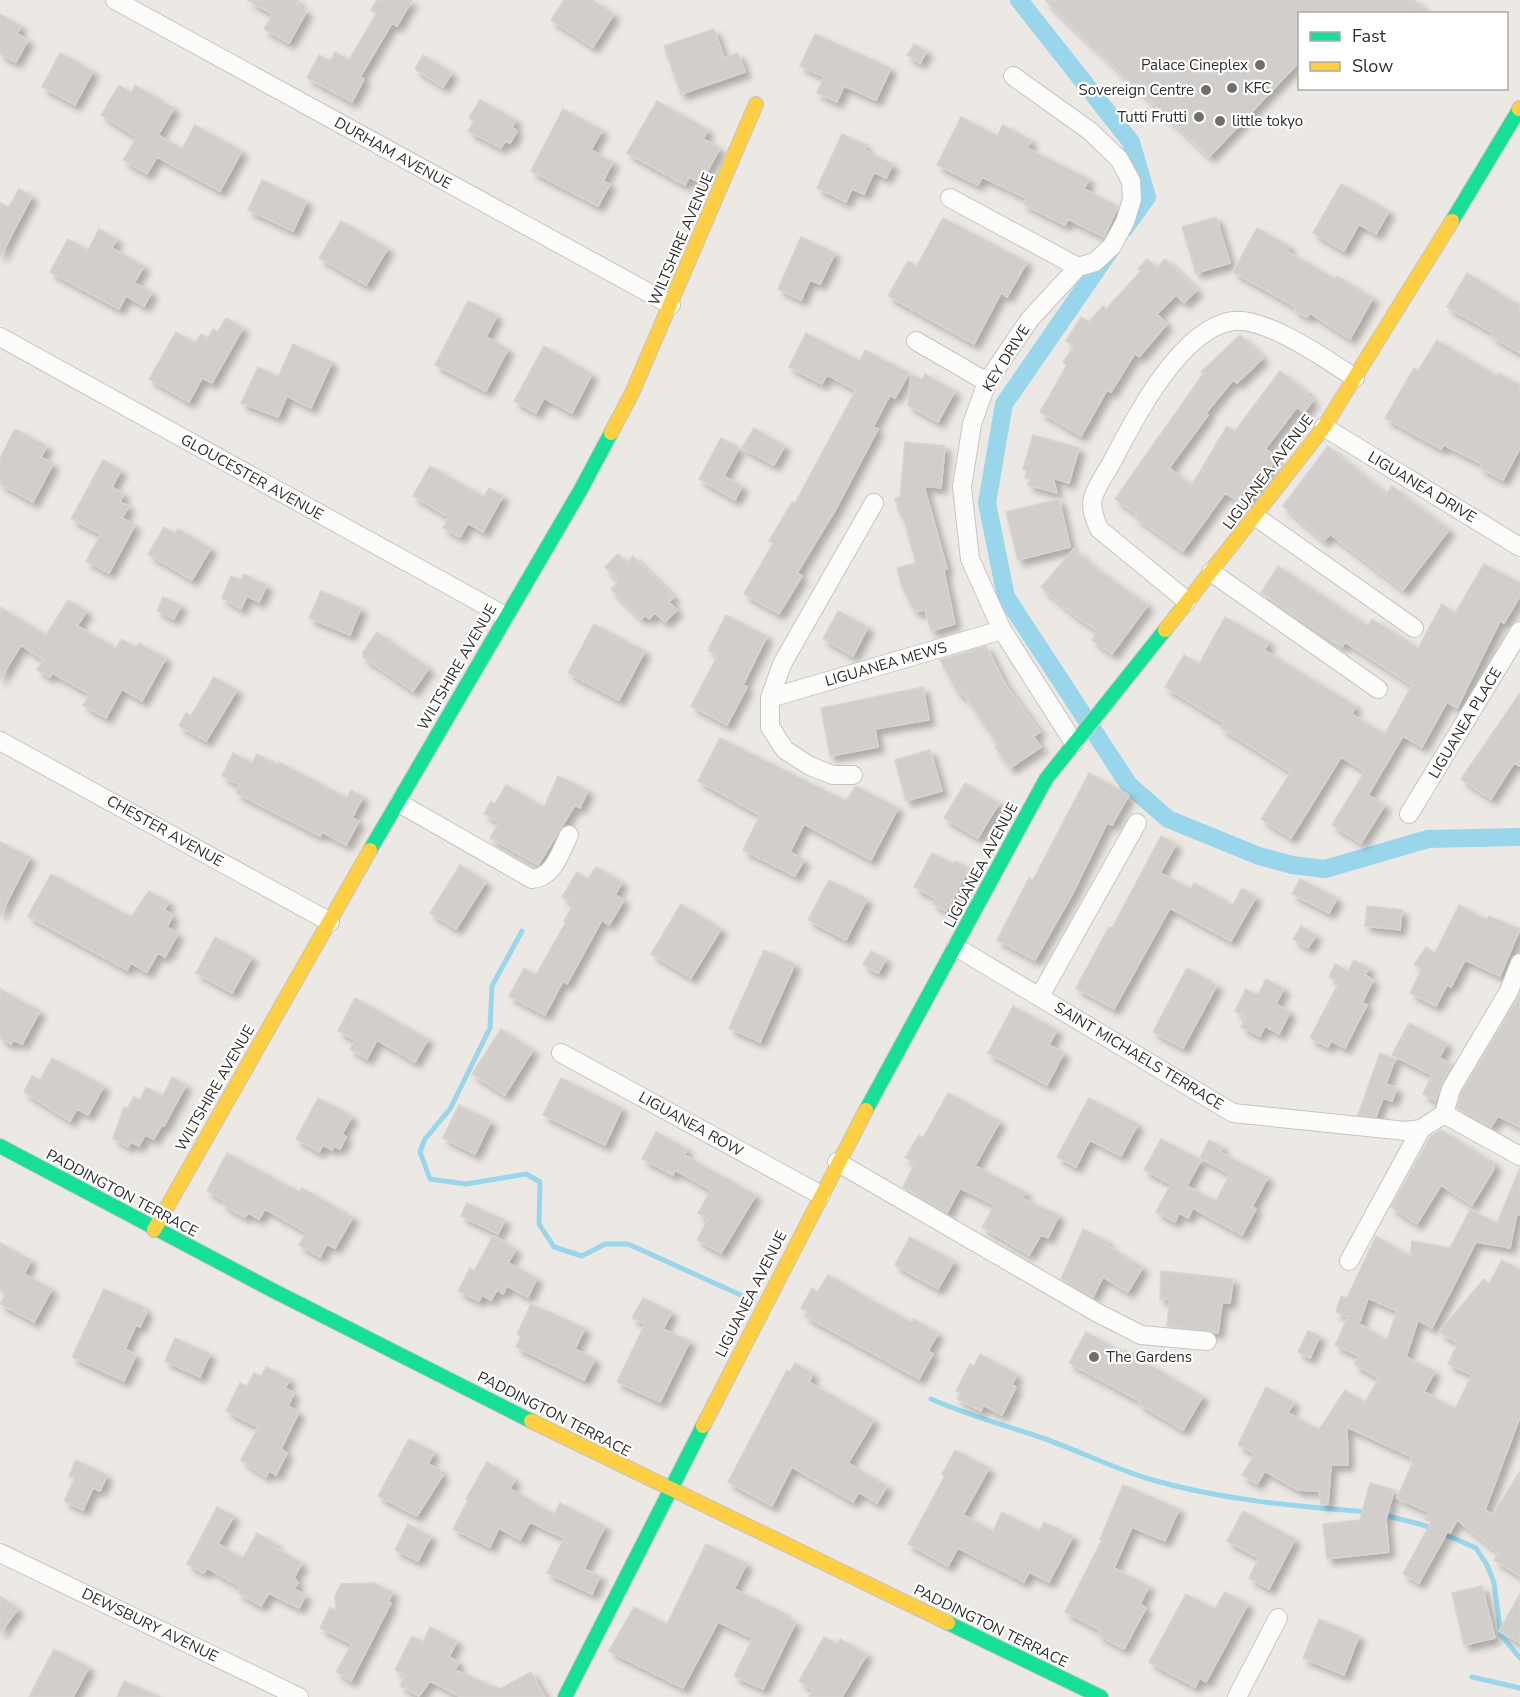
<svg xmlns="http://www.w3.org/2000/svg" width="1520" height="1697" font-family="'Nunito Sans',sans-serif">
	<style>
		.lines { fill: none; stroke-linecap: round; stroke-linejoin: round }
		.stream { stroke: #99d6ec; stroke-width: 5 }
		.canal { stroke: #99d6ec; stroke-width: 18 }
		.building { fill: #d1cecb; stroke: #d7d4d0; stroke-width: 1.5; fill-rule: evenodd; filter: url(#shadow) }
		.street-casing { stroke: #c5c4c5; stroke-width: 20 }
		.fast-casing { stroke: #c5c4c5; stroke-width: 16 }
		.slow-casing { stroke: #c5c4c5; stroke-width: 16 }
		.street { stroke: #fcfcfb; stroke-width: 18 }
		.fast { stroke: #16e098; stroke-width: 14 }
		.slow { stroke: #ffcf43; stroke-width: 14 }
		.poi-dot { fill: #706f6e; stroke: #fff; stroke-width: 2 }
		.labels { text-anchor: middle; stroke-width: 4.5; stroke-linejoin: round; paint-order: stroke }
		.poi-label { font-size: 15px; fill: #2e2e2e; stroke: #fff; text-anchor: end }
		.street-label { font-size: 15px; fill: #2e2e2e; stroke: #fff }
	</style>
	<defs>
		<filter id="shadow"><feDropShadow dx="5.5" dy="5.5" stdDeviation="3" flood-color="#0004"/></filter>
	</defs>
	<rect width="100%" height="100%" fill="#ece8e4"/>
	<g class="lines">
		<path class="stream" d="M522,931L492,986L490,1028L450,1109L425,1139L420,1152L430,1179L466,1184L526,1174L540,1182L539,1224L554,1247L582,1256L605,1244H628L754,1301
			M931,1399C965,1414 999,1424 1034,1435C1073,1448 1110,1467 1149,1479C1221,1500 1293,1506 1368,1512
			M1380,1514L1423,1525L1476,1548L1487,1565L1494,1583L1501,1635L1520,1658
			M1472,1677L1520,1688"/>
		<path class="canal" d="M1019,0L1131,142L1147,197L1124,229
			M1109,252L1004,404L987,503L1006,597L1129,785L1168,819L1259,856L1292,865L1325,869L1428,839L1520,837"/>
	</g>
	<path class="building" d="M247,0H299L296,5L307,11L289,43L264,29L273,14Z
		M377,0H412L397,26L392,23L360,77L364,79L352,102L307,78L319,55L330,61L335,52L349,60L377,13L371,10Z
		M564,0H592L614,14L593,47L551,20Z
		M1045,0H1414L1428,14H1299V62L1209,157Z
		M0,14L21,26L17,34L28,40L16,62L0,54Z
		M714,29L724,58L738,53L745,72L681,94L664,46Z
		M815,34L891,68L876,100L844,86L837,102L817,93L824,77L800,66Z
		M914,44L927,51L920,63L907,55Z
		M60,53L93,71L75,105L42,87Z
		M423,55L452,73L443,87L415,69Z
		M119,85L131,93L135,85L174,108L158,135L182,149L195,125L242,151L220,191L157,157L147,174L123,160L137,137L101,115Z
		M480,100L516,120L512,127L517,131L510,143L505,141L501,148L468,131L474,121L469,118Z
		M657,101L708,130L703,139L720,148L701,183L689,177L685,185L627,153Z
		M563,109L602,130L591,150L613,162L603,181L610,184L598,206L531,171Z
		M961,117L997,136L1003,125L1031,140L1027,148L1089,179L1084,189L1118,206L1104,237L1068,219L1065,225L1023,204L1026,198L982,177L978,185L937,165Z
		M842,134L866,145L864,150L893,164L886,178L874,172L864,194L852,189L846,202L817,188Z
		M262,180L307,201L293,231L248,210Z
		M1341,184L1389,211L1376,234L1359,224L1344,251L1313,233Z
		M19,189L32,196L0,257V203L9,207Z
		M1216,217L1230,263L1196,273L1182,227Z
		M943,218L1027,262L1007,297L1001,293L974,344L888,296L908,261L917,266Z
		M341,221L388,248L366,285L319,258Z
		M1257,228L1289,246L1287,251L1307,263L1335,279L1337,276L1373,298L1350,339L1310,313L1307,317L1294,310L1296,307L1233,272Z
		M99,229L117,239L112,248L144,266L134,283L152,292L144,306L126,296L119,309L50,272L68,239L88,250Z
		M801,237L835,253L820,284L810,280L801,300L778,289Z
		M1147,259L1157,268L1165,259L1197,290L1184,303L1176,295L1157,314L1167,324L1139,357L1135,353L1111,392L1107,390L1081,436L1040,412L1067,365L1063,362L1074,346L1066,341L1081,317L1089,322L1103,306L1106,309L1141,271L1138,269Z
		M1467,273L1520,306V353L1491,336L1493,333L1447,307Z
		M468,301L497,315L486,337L508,349L486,391L435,365Z
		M226,318L243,328L212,383L202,378L189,402L149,379L176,332L195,343L201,334L208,338L213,329L218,332Z
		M806,333L860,361L865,350L909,373L895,398L890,395L873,427L878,429L836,509L797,573L802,576L779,614L744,594L773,543L769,541L792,502L795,503L856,390L827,375L822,384L789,367Z
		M1240,335L1263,358L1237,383L1233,380L1206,413L1208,415L1169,468L1192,485L1227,426L1235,431L1280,371L1308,393L1306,395L1313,400L1304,413L1297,407L1265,449L1277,457L1246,506L1225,493L1183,551L1135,517L1137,514L1115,499L1203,374L1201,372Z
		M1437,340L1497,376L1499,373L1520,385V448L1503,480L1480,468L1482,464L1444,445L1441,449L1385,418L1414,368L1418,371Z
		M293,344L332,362L311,408L287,396L278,417L241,403L258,367L278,377Z
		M544,346L592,374L572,413L544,398L536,413L514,401Z
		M911,374L922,380L925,374L955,391L938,422L908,405Z
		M754,428L785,446L774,465L742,448Z
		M15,429L47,446L41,457L53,464L33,502L0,484V458Z
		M1033,435L1079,448L1069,483L1053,478L1057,493L1028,485L1030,479L1025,477L1027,470L1023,469Z
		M721,438L739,448L724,476L742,486L735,500L699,479Z
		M905,442L945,446L941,488L924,486L947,569L944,570L945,577L955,624L931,631L925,610L915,612L902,587L897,568L916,563L903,517H901L895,499L900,497Z
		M1328,446L1386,494L1392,486L1449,530L1403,590L1330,534L1324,541L1283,506Z
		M103,460L121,470L112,487L124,494L120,502L129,506L122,518L135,525L109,573L86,561L101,534L71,519Z
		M430,466L484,497L489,488L503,496L483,532L468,523L460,537L443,528L449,517L413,496Z
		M1059,499L1070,547L1018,560L1006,512Z
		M164,527L175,534L178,529L211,548L192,580L148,554Z
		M1074,549L1095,568L1148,605L1112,654L1092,640L1098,631L1074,615L1041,587Z
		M618,554L627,563L633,556L674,597L669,602L677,610L665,622L655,613L649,619L645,615L641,619L611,589L619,581L605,567Z
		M1484,564L1520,583V596L1504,623L1500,621L1457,708L1447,702L1422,747L1403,736L1368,795L1385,805L1361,843L1332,825L1365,771L1341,757L1291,838L1261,819L1291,772L1221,728L1224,723L1165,687L1184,655L1199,664L1225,617L1269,642L1264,650L1356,706L1351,714L1385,734L1412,685L1345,642L1342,647L1261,593L1278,566L1368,626L1372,619L1418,648L1442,604L1455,613Z
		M244,574L267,585L259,602L247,596L241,609L222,598L231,576L241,580Z
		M321,591L361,608L350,635L309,618Z
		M163,597L181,605L174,619L157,611Z
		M68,600L87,611L77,626L116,648L121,639L136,648L139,643L166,658L142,701L122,689L106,718L83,705L90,694L52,673L50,677L37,670L44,660L21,645L0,679V607L46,635Z
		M838,611L868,627L853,656L823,639Z
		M726,615L767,636L743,685L747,687L727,725L691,706L718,655L708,650Z
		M594,624L645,651L619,700L568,673Z
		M377,632L429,668L413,691L363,657V652Z
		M986,646L1005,684L1040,732L1033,736L1041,747L1010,768L995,747L998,745L963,693L959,695L940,660Z
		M214,677L237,690L206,741L179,726L186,713L191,716Z
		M923,687L929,720L875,729L878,747L830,756L821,708Z
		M1520,693V766L1514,763L1491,799L1461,779Z
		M720,738L846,801L856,786L898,808L871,860L804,824L790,852L804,860L795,876L743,850L760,815L698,781Z
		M930,750L942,791L906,801L895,760Z
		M233,753L252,763L257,754L278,765L279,762L347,798L351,790L363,797L352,818L359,821L346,845L322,832L320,836L236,793L240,785L222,776Z
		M1089,773L1129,795L1112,825L1107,823L1073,893L1035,960L997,940L1029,878L1033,880Z
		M558,776L588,790L580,808L575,805L538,865L490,838L499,822L484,814L491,801L495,804L506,785L544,807Z
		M965,783L999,803L978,838L944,818Z
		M1161,836L1176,844L1160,873L1191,889L1194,883L1233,905L1242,888L1256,897L1231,941L1170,908L1114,1009L1076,988L1109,927L1112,928Z
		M0,842L30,857L0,916Z
		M932,853L953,864L956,861L969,868L946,911L933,904L935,898L914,887Z
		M460,865L486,882L456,929L430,913Z
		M596,867L622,882L615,895L624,900L609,925L602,920L567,984L563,981L545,1015L509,996L524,968L536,975L566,922L564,921L574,904L562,897L577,872L588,879Z
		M51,874L131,917L149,891L169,902L164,910L173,915L167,927L178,934L165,957L158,953L147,972L131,963L127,970L28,916Z
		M1300,879L1337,898L1329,913L1292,894Z
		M829,880L867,899L846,940L808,920Z
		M681,904L721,929L691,978L651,954Z
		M1459,905L1487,920L1489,916L1520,929L1500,976L1465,960L1451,987L1447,985L1436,1006L1410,993L1422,969L1414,965L1426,947L1435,953Z
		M1367,906L1402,910L1400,930L1365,926Z
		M1301,926L1316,935L1308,948L1293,939Z
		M215,937L252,957L232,993L196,973Z
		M764,950L795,964L760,1042L729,1028Z
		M871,951L886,959L878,973L863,965Z
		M1354,960L1369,968L1365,975L1373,980L1362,1003L1367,1005L1345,1048L1331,1041L1328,1047L1310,1038L1339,982L1329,977L1335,964L1348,971Z
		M1187,968L1217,985L1183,1048L1153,1032Z
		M1266,979L1284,988L1276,1004L1290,1012L1279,1034L1265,1026L1260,1036L1241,1027L1246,1017L1235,1011L1246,989L1258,995Z
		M0,989L40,1011L22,1044L13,1040L11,1044L0,1038Z
		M1520,994V1127L1498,1116L1491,1127L1457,1108L1461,1093Z
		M355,998L428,1039L415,1062L377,1040L367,1059L350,1049L355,1040L338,1031Z
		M1013,1006L1057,1030L1049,1045L1064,1053L1047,1085L988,1053Z
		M1409,1023L1447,1043L1439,1058L1452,1065L1441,1084L1436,1101L1423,1094L1432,1075L1392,1055Z
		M501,1029L533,1050L505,1095L472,1074Z
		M1380,1053L1395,1059L1386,1084L1397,1088L1392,1101L1383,1098L1376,1117L1358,1115Z
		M52,1058L104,1086L88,1115L77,1109L70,1121L24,1092L32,1076L40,1080Z
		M172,1077L186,1085L164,1126L162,1125L154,1139L145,1135L139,1146L131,1142L128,1147L113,1138L124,1107L127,1109L134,1097L140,1100L146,1087L163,1096Z
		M561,1078L622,1108L605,1145L543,1115Z
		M948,1093L1000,1121L975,1166L1026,1192L1022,1198L1059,1215L1048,1238L1041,1235L1029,1255L982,1227L995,1205L960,1188L947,1213L903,1187L915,1163L905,1158L919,1135L923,1138Z
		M318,1098L352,1116L342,1134L346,1137L340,1149L334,1146L332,1150L323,1145L319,1152L296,1139Z
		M1089,1098L1138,1124L1121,1156L1090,1140L1076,1167L1057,1157Z
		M459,1105L491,1121L475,1154L443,1138Z
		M1441,1130L1494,1163V1169L1472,1205L1441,1185L1417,1224L1391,1207L1430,1137Z
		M656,1132L687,1149L684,1155L756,1195L721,1253L697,1240L708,1219L698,1213L711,1190L675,1170L673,1175L642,1159Z
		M1161,1139L1201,1160L1187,1186L1216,1201L1230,1174L1200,1158L1209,1140L1223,1147L1220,1152L1268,1177L1252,1207L1256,1209L1242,1235L1193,1208L1188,1218L1179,1213L1175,1222L1156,1212L1171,1184L1144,1170Z
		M227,1153L299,1192L302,1188L353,1217L335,1248L327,1244L320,1257L299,1245L306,1232L265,1209L259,1219L248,1213L245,1217L223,1205L225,1201L207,1191Z
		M1520,1168V1215L1517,1213L1510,1248L1476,1242L1432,1328L1418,1320L1406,1357L1435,1371L1424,1392L1455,1409L1472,1375L1448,1364L1458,1343L1439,1332L1484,1279L1489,1284L1502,1260L1520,1270V1417L1485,1510L1493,1515L1520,1471V1576L1494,1560L1499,1553L1457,1520L1450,1533L1448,1531L1419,1583L1403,1574L1431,1522L1425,1519L1429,1512L1397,1498L1413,1462L1410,1461L1412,1457L1347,1427L1348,1465H1331L1328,1504L1321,1505L1319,1491L1298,1490L1265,1471L1257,1484L1242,1475L1255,1454L1238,1445L1266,1387L1294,1402L1288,1413L1319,1430L1345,1390L1365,1402L1379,1378L1354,1364L1359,1356L1335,1345L1348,1317L1336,1312L1341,1296L1347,1298L1376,1236L1410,1256L1412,1241L1450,1248L1470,1210L1497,1223ZM1368,1298L1397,1311L1387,1340L1359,1324Z
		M467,1203L505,1220L498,1234L461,1216Z
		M1083,1229L1108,1242L1106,1245L1143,1267L1128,1292L1103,1277L1093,1297L1061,1279Z
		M493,1236L516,1249L508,1263L537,1278L528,1297L507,1286L503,1294L497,1290L491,1300L482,1295L479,1301L458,1291L470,1268L474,1271Z
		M910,1237L954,1261L938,1289L895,1265Z
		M0,1243L31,1260L24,1274L52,1289L34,1322L0,1304L6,1293L0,1290Z
		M1161,1271L1233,1279L1230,1303H1222L1218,1333L1167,1326L1170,1299H1160Z
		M828,1275L905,1319L912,1322L914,1319L938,1333L928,1351L933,1354L919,1379L805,1316L808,1312L801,1308L812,1288L818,1292Z
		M104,1289L144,1307L143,1310L147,1311L140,1327L136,1325L125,1349L136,1355L124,1381L72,1357Z
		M643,1298L672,1312L663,1329L690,1341L660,1402L617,1382L645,1324L632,1318Z
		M531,1304L585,1328L575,1349L595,1359L584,1380L516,1347L521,1336L517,1334Z
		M1308,1331L1320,1336L1310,1358L1298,1352Z
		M1086,1332L1124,1353L1125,1350L1203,1396L1183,1430L1139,1404L1140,1401L1069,1363Z
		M175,1338L210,1354L200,1377L165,1361Z
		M980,1354L1017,1374L1012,1385L1016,1387L1002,1415L983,1405L981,1411L957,1399L960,1393L956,1391L970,1364L974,1366Z
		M795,1363L813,1373L809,1382L874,1420L848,1463L887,1486L877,1503L859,1492L853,1502L792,1467L772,1506L728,1482L787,1370L790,1372Z
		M266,1367L290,1379L285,1388L294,1393L288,1406L299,1412L281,1449L287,1453L276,1475L269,1471L266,1477L241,1460L258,1427L226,1411L240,1383L247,1386L254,1373L261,1376Z
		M409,1439L434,1452L428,1464L441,1470L439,1473L443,1475L417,1516L378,1496Z
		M955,1450L989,1468L963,1515L993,1531L1002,1512L1039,1531L1044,1522L1073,1536L1049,1582L1029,1572L1024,1582L958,1548L948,1566L908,1544L945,1476L942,1474Z
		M76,1460L107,1475L100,1491L93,1488L83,1510L64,1501L75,1478L69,1476Z
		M487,1462L515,1479L510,1489L554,1514L560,1503L605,1526L584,1569L600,1576L592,1594L547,1573L564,1538L530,1522L520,1540L499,1528L490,1547L453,1529L468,1500L466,1499Z
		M1370,1483L1394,1490L1386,1520L1389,1552L1327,1559L1323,1524L1360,1520Z
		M1123,1485L1179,1509L1165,1541L1132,1527L1114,1568L1149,1586L1140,1604L1146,1608L1124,1649L1098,1635L1100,1630L1065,1612L1102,1540L1100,1539Z
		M217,1507L234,1516L218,1544L243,1558L257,1533L276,1544L274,1547L302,1563L294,1578L298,1583L294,1589L306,1595L299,1608L269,1593L261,1606L238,1593L241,1587L207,1568L204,1573L187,1564Z
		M1243,1511L1295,1539L1269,1589L1249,1578L1259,1558L1227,1541Z
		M408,1524L431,1536L418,1561L395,1550Z
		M706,1544L747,1563L734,1589L784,1613L783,1616L796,1622L763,1689L734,1676L753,1638L718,1622L683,1688L609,1651L634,1607L667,1624Z
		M374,1583L393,1592L388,1602L391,1603L351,1681L336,1672L352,1644L320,1628L330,1607L336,1611L335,1596L341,1584Z
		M1482,1586L1495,1638L1464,1645L1452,1593Z
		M1225,1592L1248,1604L1206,1682L1200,1678L1195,1687L1149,1662L1186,1594L1215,1609Z
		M1520,1594V1643L1499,1631Z
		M0,1596L18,1609L0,1633Z
		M1319,1619L1359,1636L1344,1675L1303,1658Z
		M430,1627L457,1641L449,1657L459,1662L455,1670L500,1689L531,1672L545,1697H461L430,1681L419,1696L400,1686L405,1675L395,1670L412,1636L423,1642Z
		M824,1637L837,1644L840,1639L867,1654L842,1697H809L813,1690L799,1681Z
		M54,1649L89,1667L73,1697H29Z
		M124,1681L160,1697H117Z"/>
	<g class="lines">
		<g class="street-casing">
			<path id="street" d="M115,0L671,305
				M1013,76L1090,131L1119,159L1131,181L1132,199L1125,222L1112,246L1095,262L1078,267L1030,319L987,382L972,424L962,487L970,559L1002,630L1074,743
				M950,198L1078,267
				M0,337L505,616
				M916,341L987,382
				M1324,427L1520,547
				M874,503L782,664L770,698L1002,630
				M1256,517L1414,628
				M1211,572L1378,689
				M1187,601L1099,529C1095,519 1090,508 1093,498C1096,486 1106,473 1112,462C1134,419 1181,328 1233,321C1267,317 1327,360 1355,378
				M770,698V727L785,750L810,766L833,775H853
				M0,741L330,922
				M399,803L532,879C554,877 560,853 569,835
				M1409,814L1520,631
				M956,947L1233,1113L1406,1131L1421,1129L1444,1114L1520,1156
				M1040,996L1137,823
				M561,1053L821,1195
				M1444,1114L1451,1089L1509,991L1520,963
				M837,1162L1096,1312L1141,1335L1207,1341
				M1349,1261L1421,1129
				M0,1553L299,1697
				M1237,1697L1278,1618"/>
		</g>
		<g class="fast-casing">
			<path id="fast" d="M1452,221L1520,108
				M370,850L580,491L611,433
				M866,1110L1046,779L1165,630
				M0,1146L272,1290L531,1421
				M948,1623L1101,1697
				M565,1697L703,1426"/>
		</g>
		<g class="slow-casing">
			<path id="slow" d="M1519,109L1520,108
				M611,433L632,393L756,104
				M1165,630L1324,427L1452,221
				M154,1230L370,850
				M531,1421L948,1623
				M703,1426L866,1110"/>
		</g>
		<use href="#street" class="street"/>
		<use href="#fast" class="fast"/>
		<use href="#slow" class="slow"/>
	</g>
	<g class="poi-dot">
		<circle cx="1260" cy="65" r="6"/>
		<circle cx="1232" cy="88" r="6"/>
		<circle cx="1206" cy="90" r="6"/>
		<circle cx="1199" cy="117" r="6"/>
		<circle cx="1220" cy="121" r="6"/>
		<circle cx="1094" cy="1357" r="6"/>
	</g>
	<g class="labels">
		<g class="poi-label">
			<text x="1248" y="70">Palace Cineplex</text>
			<text x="1244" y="93" text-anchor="start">KFC</text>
			<text x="1194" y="95">Sovereign Centre</text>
			<text x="1187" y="122">Tutti Frutti</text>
			<text x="1232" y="126" text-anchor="start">little tokyo</text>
			<text x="1106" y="1362" text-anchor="start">The Gardens</text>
		</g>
		<g class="street-label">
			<text transform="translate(393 153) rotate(29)" y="5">DURHAM AVENUE</text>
			<text transform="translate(681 239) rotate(-67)" y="5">WILTSHIRE AVENUE</text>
			<text transform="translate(1006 358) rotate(-58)" y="5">KEY DRIVE</text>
			<text transform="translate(1268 472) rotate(-53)" y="5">LIGUANEA AVENUE</text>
			<text transform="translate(252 477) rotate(29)" y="5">GLOUCESTER AVENUE</text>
			<text transform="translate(1422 487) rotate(31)" y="5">LIGUANEA DRIVE</text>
			<text transform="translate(886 664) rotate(-16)" y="5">LIGUANEA MEWS</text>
			<text transform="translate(457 667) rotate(-60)" y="5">WILTSHIRE AVENUE</text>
			<text transform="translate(1465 723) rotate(-59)" y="5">LIGUANEA PLACE</text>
			<text transform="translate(165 831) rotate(29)" y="5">CHESTER AVENUE</text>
			<text transform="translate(981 865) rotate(-62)" y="5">LIGUANEA AVENUE</text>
			<text transform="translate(1139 1056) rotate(31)" y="5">SAINT MICHAELS TERRACE</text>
			<text transform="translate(215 1088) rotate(-60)" y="5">WILTSHIRE AVENUE</text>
			<text transform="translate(691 1124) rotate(29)" y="5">LIGUANEA ROW</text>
			<text transform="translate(122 1193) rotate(28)" y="5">PADDINGTON TERRACE</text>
			<text transform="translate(751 1294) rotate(-63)" y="5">LIGUANEA AVENUE</text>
			<text transform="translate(554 1414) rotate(27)" y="5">PADDINGTON TERRACE</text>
			<text transform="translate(150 1625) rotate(26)" y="5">DEWSBURY AVENUE</text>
			<text transform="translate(991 1626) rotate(26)" y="5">PADDINGTON TERRACE</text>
		</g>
	</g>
	<rect x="1298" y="12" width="210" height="78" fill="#ffffff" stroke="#ababab" stroke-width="1.5"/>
	<rect x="1310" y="32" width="30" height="9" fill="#16e098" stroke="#ababab" stroke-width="1.5"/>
	<text x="1352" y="42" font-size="18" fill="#2e2e2e">Fast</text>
	<rect x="1310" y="62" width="30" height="9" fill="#ffcf43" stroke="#ababab" stroke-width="1.5"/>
	<text x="1352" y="72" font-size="18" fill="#2e2e2e">Slow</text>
</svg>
